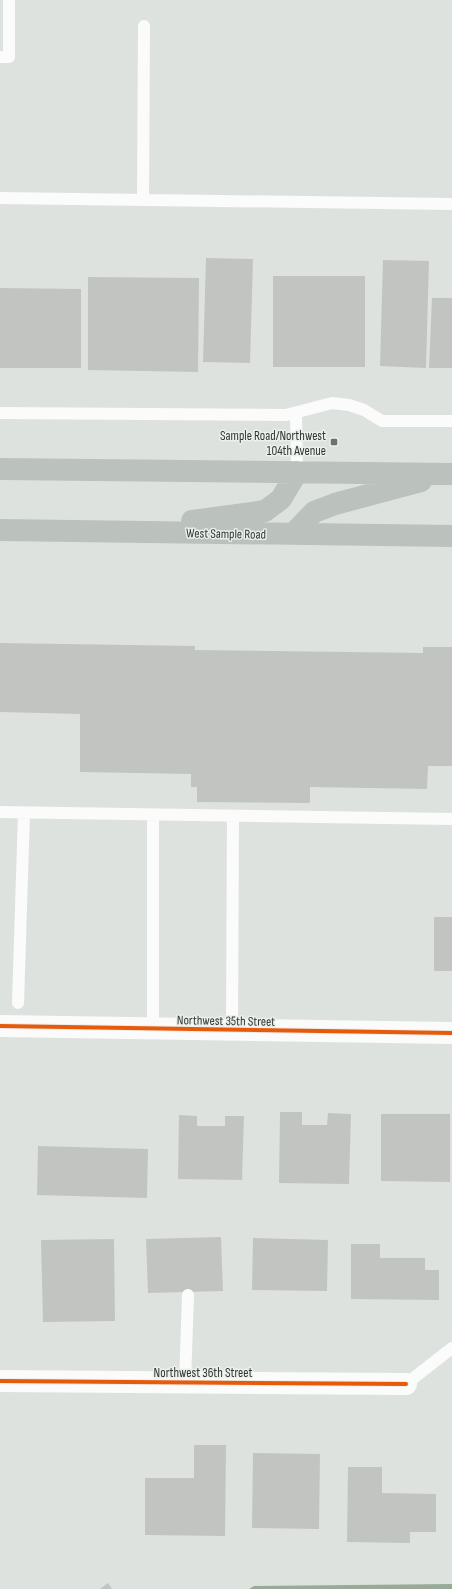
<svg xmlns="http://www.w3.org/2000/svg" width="452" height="1589" font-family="'Sofia Sans Condensed',sans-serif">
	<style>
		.water { fill: #9a9 }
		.building { fill: #c2c4c2 }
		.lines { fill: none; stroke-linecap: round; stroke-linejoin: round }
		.service { stroke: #fafbfa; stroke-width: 12 }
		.minor { stroke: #fafbfa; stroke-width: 22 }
		.primary { stroke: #bbc1bc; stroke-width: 22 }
		.cycleway-casing { stroke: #eaf0eb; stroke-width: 6 }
		.cycleway { stroke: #e8590c; stroke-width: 4 }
		.poi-dot { fill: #6e726e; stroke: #eaf0eb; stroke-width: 1.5 }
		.labels { text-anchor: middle; stroke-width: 3; stroke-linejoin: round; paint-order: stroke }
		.poi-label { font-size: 13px; fill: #323532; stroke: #eaf0eb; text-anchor: end }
		.street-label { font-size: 13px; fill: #323532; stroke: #eaf0eb }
	</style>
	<rect width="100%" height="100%" fill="#dee2de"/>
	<path class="water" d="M452,1584V1589H249L254,1586Z"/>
	<path class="building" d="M206,258L253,259L250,363L203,362Z
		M383,260L429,261L426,368L380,366Z
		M273,276H365V367H273Z
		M88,277L199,278L198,372L88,370Z
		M0,288L81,289V368H0Z
		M432,298H452V368H429Z
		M0,643L195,646V650L423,653V647H452V766H428L427,789L310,787V803L197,802V787H191V774L80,772V714L0,712Z
		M434,917H452V971H434Z
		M280,1112H302V1125H327L328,1113L351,1114L349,1184L279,1183Z
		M381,1114H450V1182L381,1181Z
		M179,1115L197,1116V1126H225V1116H244L242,1180L178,1179Z
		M38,1146L148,1149L147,1198L37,1195Z
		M221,1237L223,1291L148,1293L146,1239Z
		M253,1238L328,1240L327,1291L252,1290Z
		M114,1239L115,1321L43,1322L41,1240Z
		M351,1244H380V1258H425V1270H439V1300L351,1299Z
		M194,1445H226L225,1536L145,1535V1478H194Z
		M253,1453L320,1454L319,1529L252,1528Z
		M348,1467H382V1493L436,1494V1532H410V1543L347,1542Z
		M108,1583L112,1589H100Z"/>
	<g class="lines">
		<path class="service" d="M0,57H9V0
			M0,198L452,204
			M143,200L144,26
			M0,413L286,415L332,403L349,405L364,410L382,421H452
			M296,413L297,472
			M0,812L452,819
			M153,815V1029
			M18,1003L24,813
			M232,1030L233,816
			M185,1382L188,1295
			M406,1384L452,1348"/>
		<path class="minor" d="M0,1026L452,1033
			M0,1381L406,1384"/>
		<path class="primary" d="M0,469L452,474
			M192,521L265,511L281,499L297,472
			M0,530L452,536
			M293,534L314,512L335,504L421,481"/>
		<g class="cycleway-casing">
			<path id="cycleway" d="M0,1026L452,1033
				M0,1381L406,1384"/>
		</g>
		<use href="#cycleway" class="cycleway"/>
	</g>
	<rect class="poi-dot" x="330" y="438" width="8" height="8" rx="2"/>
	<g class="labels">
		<g class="poi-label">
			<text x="326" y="440">Sample Road/Northwest<tspan x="326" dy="15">104th Avenue</tspan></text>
		</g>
		<g class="street-label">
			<text transform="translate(226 533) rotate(1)" y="5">West Sample Road</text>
			<text transform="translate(226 1020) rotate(1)" y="5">Northwest 35th Street</text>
			<text x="203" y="1377">Northwest 36th Street</text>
		</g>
	</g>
</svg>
